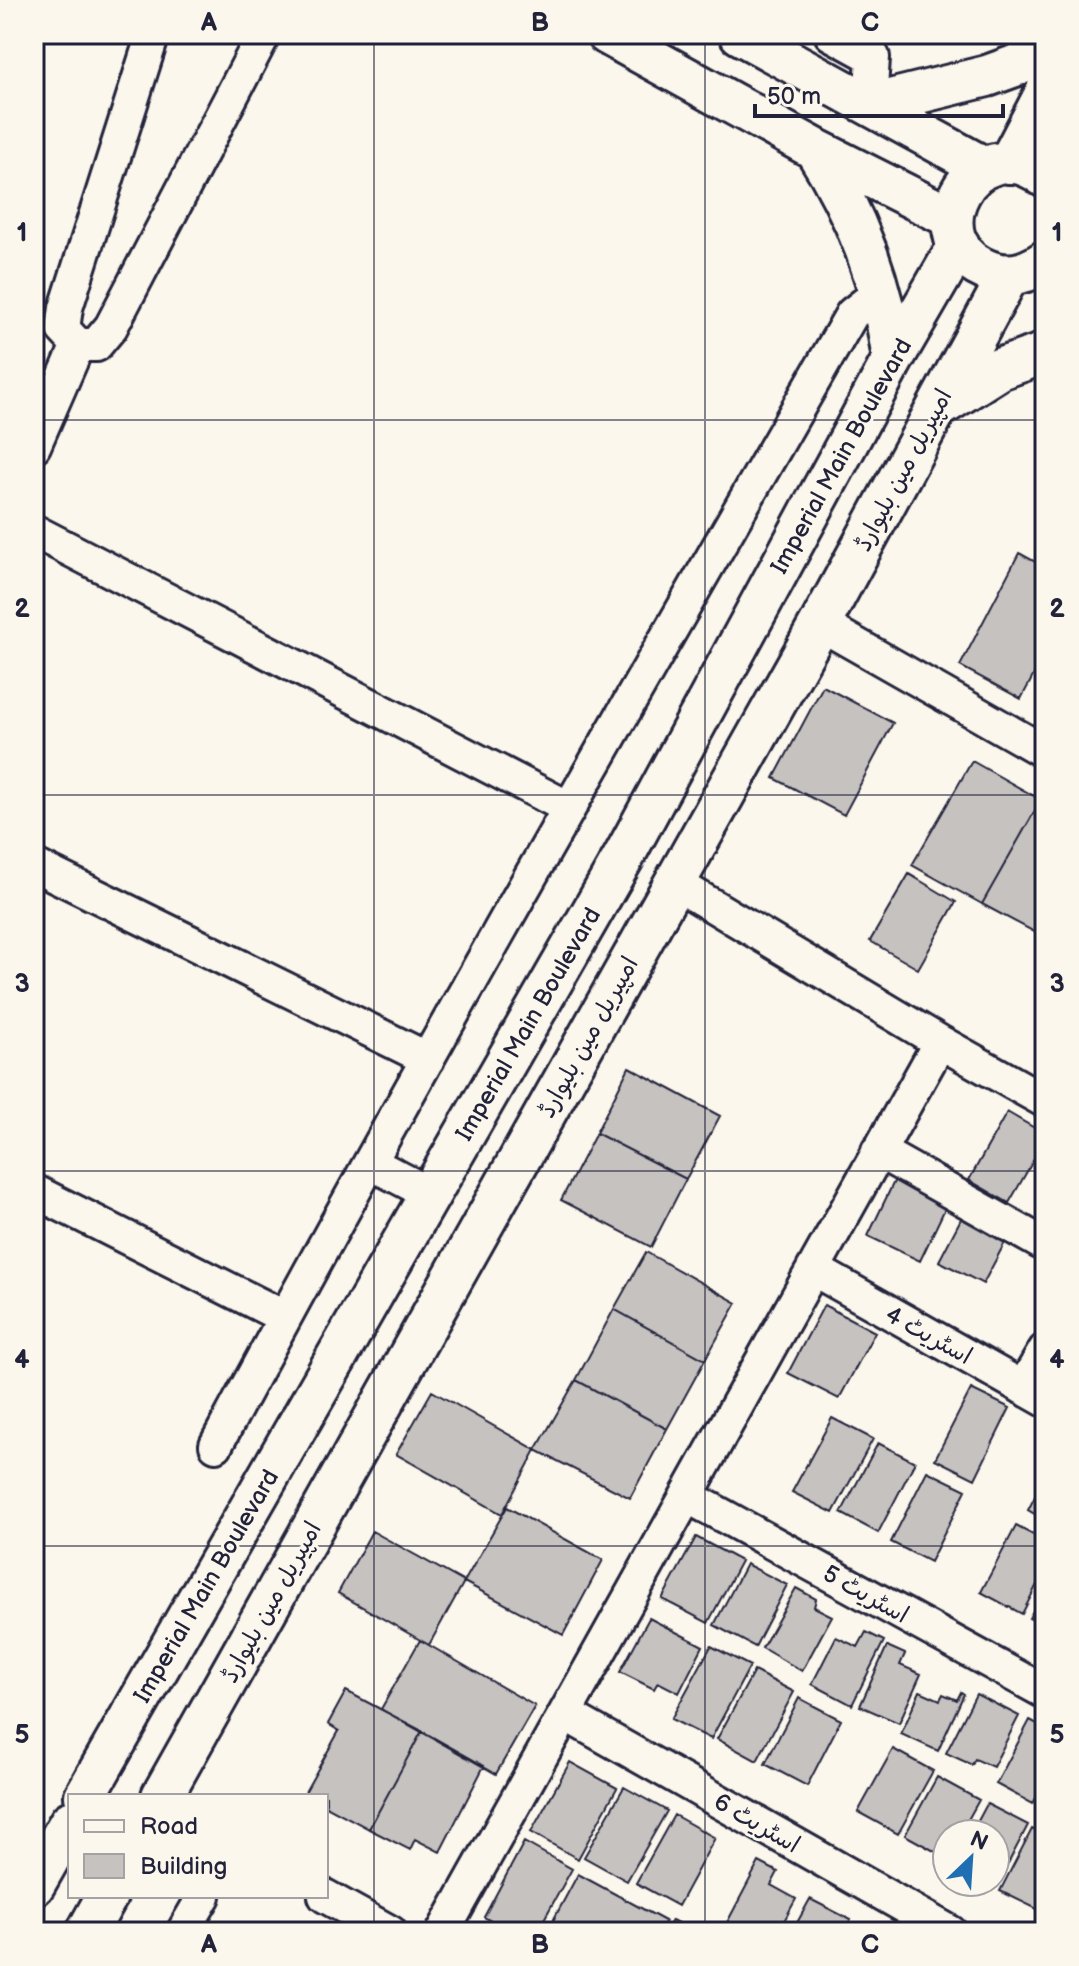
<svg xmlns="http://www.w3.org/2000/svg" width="1079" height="1966" font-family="'Balsamiq Sans','Playpen Sans Arabic',sans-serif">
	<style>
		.building { fill: #c6c2c0; stroke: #22223b; stroke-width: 2 }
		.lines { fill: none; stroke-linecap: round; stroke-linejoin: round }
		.minor-casing { stroke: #22223b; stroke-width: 38 }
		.tertiary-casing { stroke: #22223b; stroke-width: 46 }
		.minor { stroke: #fbf7ec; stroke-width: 32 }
		.tertiary { stroke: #fbf7ec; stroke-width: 40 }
		.grid { fill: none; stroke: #22223b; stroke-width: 2; stroke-opacity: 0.55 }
		.labels { text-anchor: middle; stroke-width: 6; stroke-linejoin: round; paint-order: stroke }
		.street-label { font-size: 24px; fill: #22223b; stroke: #fbf7ec }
		.neatline { fill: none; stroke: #22223b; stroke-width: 3 }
		.grid-label { font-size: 26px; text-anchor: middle; font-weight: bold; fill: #22223b }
	</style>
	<rect width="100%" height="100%" fill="#fbf7ec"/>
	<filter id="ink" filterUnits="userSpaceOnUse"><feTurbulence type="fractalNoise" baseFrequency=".0125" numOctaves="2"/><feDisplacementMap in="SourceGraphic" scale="16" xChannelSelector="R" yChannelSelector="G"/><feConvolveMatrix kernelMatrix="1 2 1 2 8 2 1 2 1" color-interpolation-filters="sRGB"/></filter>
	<g filter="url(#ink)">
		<path class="building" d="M1019,553L1045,567V654L1021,699L960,666Z
			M823,686L893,723L844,815L774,778Z
			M972,761L1041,800L982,904L912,865Z
			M1041,800L1045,802V927L1040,935L982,904Z
			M909,874L956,902L918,969L870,941Z
			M629,1067L720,1116L686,1179L596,1133Z
			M1007,1112L1045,1134V1140L1009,1203L969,1180Z
			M596,1133L686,1179L651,1247L561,1200Z
			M898,1173L950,1198L920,1261L868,1236Z
			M965,1211L1010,1233L983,1284L939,1261Z
			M646,1252L737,1303L705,1360L614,1309Z
			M824,1305L875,1332L839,1399L788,1373Z
			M614,1309L705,1360L667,1429L576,1380Z
			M576,1380L667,1429L630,1498L536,1450Z
			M971,1389L1010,1408L975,1479L935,1459Z
			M432,1391L536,1450L502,1514L396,1454Z
			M832,1418L873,1439L833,1513L792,1492Z
			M878,1443L915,1462L878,1533L841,1513Z
			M927,1471L966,1490L930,1562L891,1542Z
			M1045,1477V1520L1028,1510Z
			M507,1507L603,1560L563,1635L464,1582Z
			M1016,1526L1045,1541V1569L1022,1614L981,1592Z
			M372,1531L464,1582L429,1645L338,1593Z
			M696,1537L741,1561L708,1623L662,1599Z
			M746,1564L787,1585L755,1647L714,1625Z
			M796,1588L816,1599L814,1607L832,1616L802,1671L762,1648Z
			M1045,1589V1626L1029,1618Z
			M649,1618L703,1646L679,1693L658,1682L654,1689L620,1672Z
			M866,1632L884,1641L852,1705L812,1684L836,1637L858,1647Z
			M420,1640L535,1706L496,1774L381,1709Z
			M711,1646L750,1666L711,1739L671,1719Z
			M887,1646L905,1654L900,1665L921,1674L899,1723L860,1706Z
			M754,1671L794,1692L757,1761L717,1739Z
			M346,1691L422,1731L369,1829L326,1806V1796L304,1794L339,1731L328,1724Z
			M920,1691L940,1700L943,1694L957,1700L961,1692L964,1694L938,1751L901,1734Z
			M976,1694L1019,1716L993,1767L975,1759L972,1765L946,1753Z
			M799,1698L841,1720L807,1786L765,1764Z
			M1030,1720L1045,1728V1780L1033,1804L996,1784Z
			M422,1731L484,1766L440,1852L415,1839L410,1850L369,1829Z
			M893,1749L933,1771L898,1834L858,1812Z
			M570,1762L617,1788L578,1859L531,1832Z
			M937,1777L979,1800L960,1834H947V1858L905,1835Z
			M624,1787L667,1811L627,1881L584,1857Z
			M1045,1791V1814L1036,1809Z
			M987,1804L1028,1825L998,1883L995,1881V1834H971Z
			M674,1815L715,1838L678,1906L636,1883Z
			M1032,1829L1045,1836V1908L1043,1912L1000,1891Z
			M524,1842L572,1869L537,1932H511L484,1917Z
			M759,1862L778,1872L771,1885L796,1899L778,1932H722Z
			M578,1874L665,1921L659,1932H547Z
			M810,1899L851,1920L845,1932H792Z
			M672,1920L695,1932H666Z"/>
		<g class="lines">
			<g class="minor-casing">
				<path id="minor" d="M153,34L66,308L63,329L78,345H96L111,327L264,34
					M831,34L873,57L870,105
					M34,446L78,345
					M34,531L569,808
					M820,624L1045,752
					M34,865L428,1059
					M675,883L940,1042L1045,1101
					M878,1151L1045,1245
					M371,1163L430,1194
					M34,1191L284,1317
					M813,1269L1045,1400
					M1023,1388L1045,1350
					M216,1445C420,1064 637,689 852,314L881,291
					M687,1496L1045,1692
					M565,1714L950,1932
					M325,1896L390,1932
					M183,1932L204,1896
					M443,1932L940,1042"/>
			</g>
			<g class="tertiary-casing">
				<path id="tertiary" d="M607,34L815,149L952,218
					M740,34L985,168
					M870,105L987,76L1045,55
					M815,149C857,215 882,282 893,359
					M1009,163L1045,94
					M1045,177C972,120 909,246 992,272C1011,278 1030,272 1045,261
					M939,407L999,369L1045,353
					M85,1796L623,858L893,359L959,245
					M162,1796L820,624L1009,275
					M34,1885L70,1822
					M87,1932L107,1896"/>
			</g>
			<use href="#minor" class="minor"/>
			<use href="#tertiary" class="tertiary"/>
		</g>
	</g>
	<path class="grid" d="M374,34V1932M705,34V1932M34,420H1045M34,795H1045M34,1171H1045M34,1546H1045"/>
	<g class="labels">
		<g class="street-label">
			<text transform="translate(841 456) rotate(-61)" y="8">Imperial Main Boulevard</text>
			<text transform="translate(903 470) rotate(-62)" y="8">امپیریل مین بلیوارڈ</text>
			<text transform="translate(528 1024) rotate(-60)" y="8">Imperial Main Boulevard</text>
			<text transform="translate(588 1037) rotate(-61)" y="8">امپیریل مین بلیوارڈ</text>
			<text transform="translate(929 1335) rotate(29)" y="8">اسٹریٹ 4</text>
			<text transform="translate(206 1586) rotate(-60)" y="8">Imperial Main Boulevard</text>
			<text transform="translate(866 1594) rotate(29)" y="8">اسٹریٹ 5</text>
			<text transform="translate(271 1602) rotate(-61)" y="8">امپیریل مین بلیوارڈ</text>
			<text transform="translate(757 1823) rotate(30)" y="8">اسٹریٹ 6</text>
		</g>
	</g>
	<rect width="1079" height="1966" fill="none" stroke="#fbf7ec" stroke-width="88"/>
	<rect x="68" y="1794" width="260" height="104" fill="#fbf7ec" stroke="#a4a2a5" stroke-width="2"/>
	<rect x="84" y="1820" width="40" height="12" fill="#fbf7ec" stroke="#a4a2a5" stroke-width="2"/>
	<text x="140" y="1834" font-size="24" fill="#22223b">Road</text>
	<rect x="84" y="1854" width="40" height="24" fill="#c6c2c0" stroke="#a4a2a5" stroke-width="2"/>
	<text x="140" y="1874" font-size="24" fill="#22223b">Building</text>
	<g transform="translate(971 1858) rotate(25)"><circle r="38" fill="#fbf7ec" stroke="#a4a2a5" stroke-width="2"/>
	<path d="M0-6L14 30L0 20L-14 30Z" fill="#1f6fb2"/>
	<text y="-12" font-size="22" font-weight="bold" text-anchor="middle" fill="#22223b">N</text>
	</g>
	<path d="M755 104v12h248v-12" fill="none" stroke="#22223b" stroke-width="4"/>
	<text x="767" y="104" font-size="24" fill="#22223b" stroke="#fbf7ec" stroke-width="6" paint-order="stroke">50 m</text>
	<rect x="44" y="44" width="991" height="1878" class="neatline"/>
	<g class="grid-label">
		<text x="209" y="31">A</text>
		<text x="540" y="31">B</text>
		<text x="870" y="31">C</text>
		<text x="22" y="241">1</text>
		<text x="1057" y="241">1</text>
		<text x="22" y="617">2</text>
		<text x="1057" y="617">2</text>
		<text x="22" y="992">3</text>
		<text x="1057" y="992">3</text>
		<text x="22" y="1368">4</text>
		<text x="1057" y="1368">4</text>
		<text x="22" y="1743">5</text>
		<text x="1057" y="1743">5</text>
		<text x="209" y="1953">A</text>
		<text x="540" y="1953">B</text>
		<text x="870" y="1953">C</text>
	</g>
</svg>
